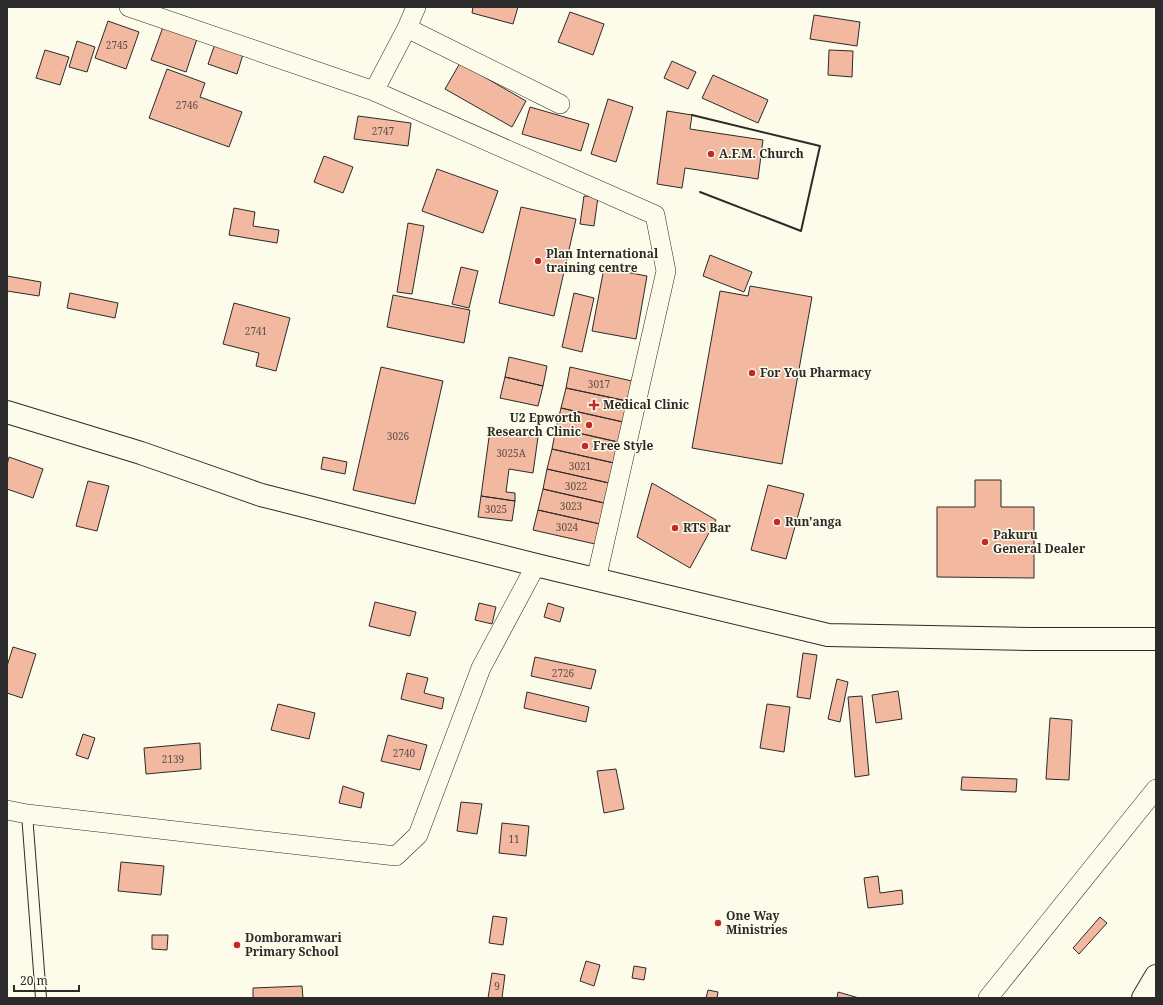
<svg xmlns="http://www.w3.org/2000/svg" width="1163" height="1005" font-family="'Noto Serif',serif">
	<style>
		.building { fill: #f2b8a0; stroke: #2b2b2b }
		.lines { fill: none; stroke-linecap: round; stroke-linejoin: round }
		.service-casing { stroke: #2b2b2b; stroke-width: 12 }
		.minor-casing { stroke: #2b2b2b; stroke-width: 20 }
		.tertiary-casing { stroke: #2b2b2b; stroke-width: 24 }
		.secondary-casing { stroke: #2b2b2b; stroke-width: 24 }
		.service { stroke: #fdfbea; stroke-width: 10 }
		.minor { stroke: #fdfbea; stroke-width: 19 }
		.tertiary { stroke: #fdfbea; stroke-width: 22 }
		.secondary { stroke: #fdfbea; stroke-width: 22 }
		.wall { stroke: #2b2b2b; stroke-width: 2 }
		.poi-dot { fill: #c62828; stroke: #fdfbea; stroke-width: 1.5 }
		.labels { text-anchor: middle; stroke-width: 3; stroke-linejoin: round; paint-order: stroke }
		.number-label { font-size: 10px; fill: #5d4e48 }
		.poi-label { font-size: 12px; font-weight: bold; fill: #2b2b2b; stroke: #fdfbea; text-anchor: start }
	</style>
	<rect width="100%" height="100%" fill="#fdfbea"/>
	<path class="building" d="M473,7H518L513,24L472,13Z
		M570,12L604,24L593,55L558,42Z
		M814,15L860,22L857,46L810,39Z
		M108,21L139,32L126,69L95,58Z
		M163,27L197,39L186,72L151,60Z
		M77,41L95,47L87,72L69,67Z
		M216,41L244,51L237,74L208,64Z
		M45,50L69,57L60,85L36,78Z
		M829,50L853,51L852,77L828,75Z
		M672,61L696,72L688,89L664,78Z
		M460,63L526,101L512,127L445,89Z
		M167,69L205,83L200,97L242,112L229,147L149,118Z
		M713,75L768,100L758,123L702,98Z
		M608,99L633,107L616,162L591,154Z
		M530,107L589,124L581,151L522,134Z
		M667,111L692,115L690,129L763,140L758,179L685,168L682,188L657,184Z
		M358,116L411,123L408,146L354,139Z
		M324,156L353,167L343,193L314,182Z
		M437,169L498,191L483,233L422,211Z
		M584,196L598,197L594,226L580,224Z
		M521,207L576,219L554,316L499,303Z
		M234,208L255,212L253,226L279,230L277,243L229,235Z
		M408,223L424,226L412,294L397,292Z
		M710,255L752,272L744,292L703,276Z
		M461,267L478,271L469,308L452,304Z
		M604,268L647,276L636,339L592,331Z
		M7,276L41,282L39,296L7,291Z
		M750,286L812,297L782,464L692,448L720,291L748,296Z
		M70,293L118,303L115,318L67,308Z
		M574,293L594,298L582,352L562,347Z
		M393,295L470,310L464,343L387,327Z
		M234,303L290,318L276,371L256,366L259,353L223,344Z
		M509,357L547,366L543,386L505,377Z
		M381,367L443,381L415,504L353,490Z
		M570,367L632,381L627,401L566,388Z
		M505,377L543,386L538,406L500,398Z
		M566,388L627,401L623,422L561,408Z
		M561,408L623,422L618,442L556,428Z
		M556,428L618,442L614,463L552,449Z
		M490,430L538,437L533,473L509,469L506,492L515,493V501L481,496Z
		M552,449L614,463L609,483L547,469Z
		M9,457L43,469L33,498L7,489V465Z
		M323,457L347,462L345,474L321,469Z
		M547,469L609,483L604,503L543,489Z
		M975,480H1001V507H1034V578L937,577V507H975Z
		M88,481L109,486L97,531L76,526Z
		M652,483L716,520L690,568L637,537Z
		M768,485L804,494L786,559L751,550Z
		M543,489L604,503L600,524L538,510Z
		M481,496L515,501L512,521L478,517Z
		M538,510L600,524L595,544L533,530Z
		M375,602L416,612L410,636L369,626Z
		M479,603L496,607L492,624L475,620Z
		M548,603L564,608L560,622L544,617Z
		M13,647L36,654L22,698L7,693V666Z
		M803,653L817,655L810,699L797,697Z
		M535,657L596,670L591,689L531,676Z
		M407,673L428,678L424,693L444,698L442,709L401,699Z
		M837,679L848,682L840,722L828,719Z
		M898,691L902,719L876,723L872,695Z
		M527,692L589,707L586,722L524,708Z
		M862,696L869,775L855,777L848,697Z
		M278,704L315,713L309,739L271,730Z
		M767,704L790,707L784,752L760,748Z
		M1050,718L1072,720L1069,780L1046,779Z
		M83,734L95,738L88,759L76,755Z
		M388,735L427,745L420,770L381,761Z
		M200,743L201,769L146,774L144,748Z
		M616,769L624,809L604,813L597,771Z
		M962,777L1017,779L1016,792L961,790Z
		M343,786L364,793L361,808L339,803Z
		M461,802L482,804L477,834L457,831Z
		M502,823L529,826L526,856L499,853Z
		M121,862L164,866L161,895L118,891Z
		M878,876L880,893L902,890L903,904L868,908L864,878Z
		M493,916L507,918L503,945L489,943Z
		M1100,917L1107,923L1079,954L1073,948Z
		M152,935H168L167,950L152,949Z
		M586,961L600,965L594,986L580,981Z
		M634,966L646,968L644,980L632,978Z
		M492,973L505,975L502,998H488Z
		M302,986L303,998H253V988Z
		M708,990L718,992L717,998H706Z
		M838,992L859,998H837Z"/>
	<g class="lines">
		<g class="service-casing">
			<path id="service" d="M27,814L41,998"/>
		</g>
		<g class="minor-casing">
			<path id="minor" d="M129,7L374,91L655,215L666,271L596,580
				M407,28L560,104
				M374,91L407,28L416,7
				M7,810L27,814L396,856L418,835L481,668L536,565
				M988,998L1156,789"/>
		</g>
		<g class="tertiary-casing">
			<path id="tertiary" d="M7,412L141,453L261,495L536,565L828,635L1029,639H1156"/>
		</g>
		<g class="secondary-casing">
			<path id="secondary" d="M1143,998L1156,976"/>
		</g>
		<use href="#service" class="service"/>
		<use href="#minor" class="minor"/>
		<use href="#tertiary" class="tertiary"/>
		<use href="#secondary" class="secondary"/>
		<path class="wall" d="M692,115L820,146L801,231L700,192"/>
	</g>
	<g class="poi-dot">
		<circle cx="711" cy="154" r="4"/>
		<circle cx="538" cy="261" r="4"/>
		<circle cx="752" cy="373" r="4"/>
		<path d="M592 399h4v4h4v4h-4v4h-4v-4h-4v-4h4z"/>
		<circle cx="589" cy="425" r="4"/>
		<circle cx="585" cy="446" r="4"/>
		<circle cx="777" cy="522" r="4"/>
		<circle cx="675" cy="528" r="4"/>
		<circle cx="985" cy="542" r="4"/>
		<circle cx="718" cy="923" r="4"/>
		<circle cx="237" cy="945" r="4"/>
	</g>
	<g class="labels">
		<g class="number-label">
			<text x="117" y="49">2745</text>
			<text x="187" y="109">2746</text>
			<text x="383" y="135">2747</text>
			<text x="256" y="335">2741</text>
			<text x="599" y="388">3017</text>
			<text x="398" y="440">3026</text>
			<text x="511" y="457">3025A</text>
			<text x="580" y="470">3021</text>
			<text x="576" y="490">3022</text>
			<text x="571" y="510">3023</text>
			<text x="496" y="513">3025</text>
			<text x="567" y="531">3024</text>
			<text x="563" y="677">2726</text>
			<text x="404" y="757">2740</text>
			<text x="173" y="763">2139</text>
			<text x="514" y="843">11</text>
			<text x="497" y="990">9</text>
		</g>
		<g class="poi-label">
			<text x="719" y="158">A.F.M. Church</text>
			<text x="546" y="258">Plan International<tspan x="546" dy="14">training centre</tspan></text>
			<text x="760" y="377">For You Pharmacy</text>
			<text x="603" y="409">Medical Clinic</text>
			<text x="581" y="422" text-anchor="end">U2 Epworth<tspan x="581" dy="14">Research Clinic</tspan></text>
			<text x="593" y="450">Free Style</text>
			<text x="785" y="526">Run'anga</text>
			<text x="683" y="532">RTS Bar</text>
			<text x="993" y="539">Pakuru<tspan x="993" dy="14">General Dealer</tspan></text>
			<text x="726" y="920">One Way<tspan x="726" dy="14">Ministries</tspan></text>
			<text x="245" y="942">Domboramwari<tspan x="245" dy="14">Primary School</tspan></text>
		</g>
	</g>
	<rect width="1163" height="1005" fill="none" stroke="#2b2b2b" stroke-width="16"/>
	<path d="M14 985v6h65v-6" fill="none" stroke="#2b2b2b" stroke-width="2"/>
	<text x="20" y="985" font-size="12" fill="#2b2b2b" stroke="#fdfbea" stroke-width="3" paint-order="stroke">20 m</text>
</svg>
